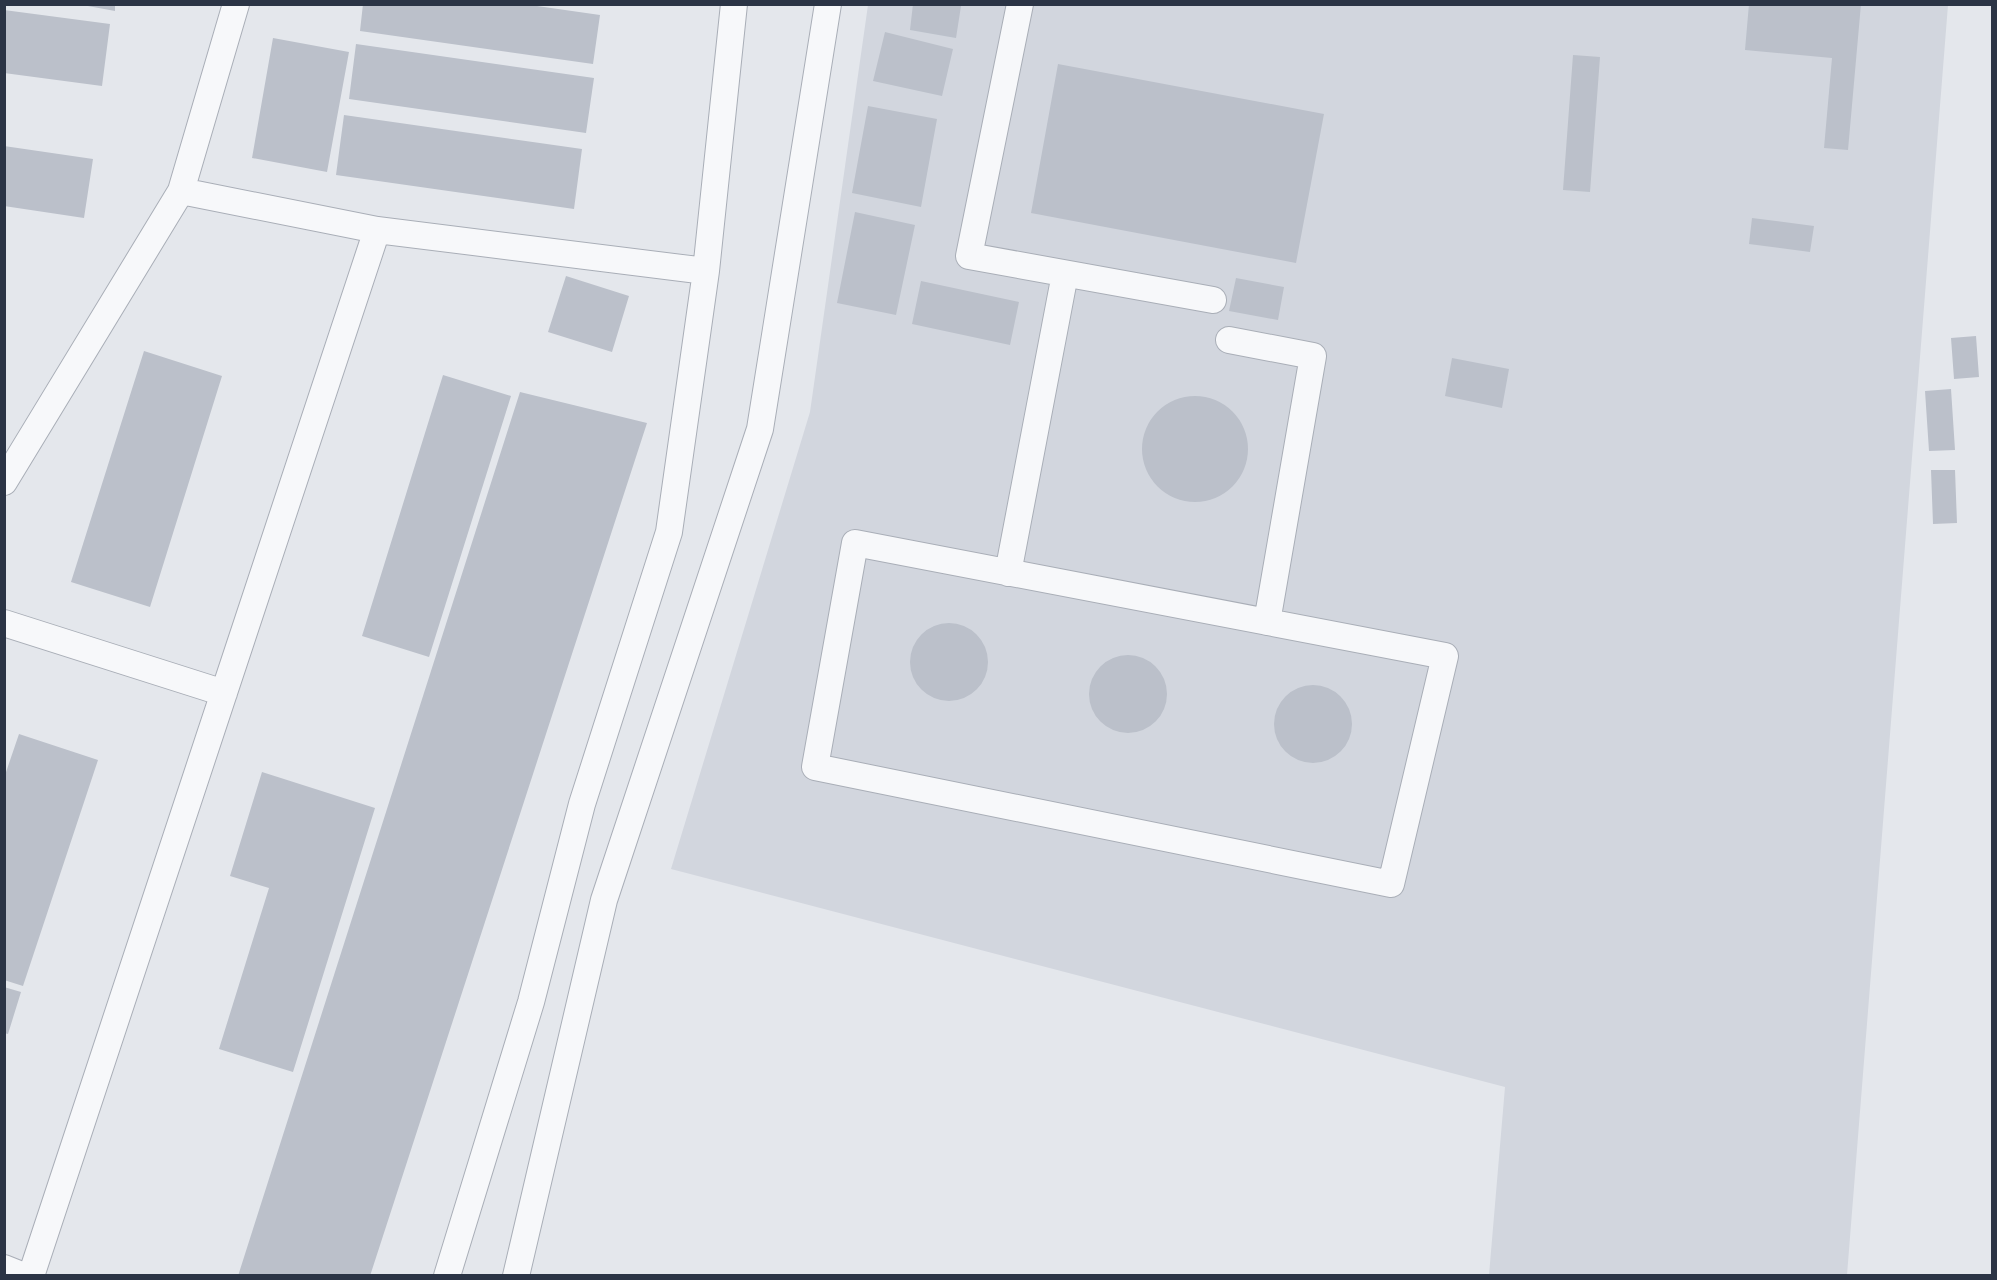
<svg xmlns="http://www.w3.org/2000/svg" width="1997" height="1280" font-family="'PT Sans',sans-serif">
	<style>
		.built { fill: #d2d6de }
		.building { fill: #bbc0ca }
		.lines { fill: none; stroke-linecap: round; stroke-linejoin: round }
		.minor-casing { stroke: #a9aeb7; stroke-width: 28 }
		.minor { stroke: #f7f8fa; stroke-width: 26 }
	</style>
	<rect width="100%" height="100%" fill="#e4e7ec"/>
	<path class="built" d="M868,5H1948L1847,1275H1489L1505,1087L671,869L810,412Z"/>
	<path class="building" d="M77,4H115V11Z
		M363,4H523L600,15L593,64L360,31Z
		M913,4L961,6L956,38L910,30Z
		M1749,4H1861L1848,150L1824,148L1832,58L1745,50Z
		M4,10L110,24L102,86L4,73Z
		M885,32L953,49L942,96L873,81Z
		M273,38L349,52L327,172L252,158Z
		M356,44L594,78L586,133L349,99Z
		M1573,55L1600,57L1590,192L1563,190Z
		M1058,64L1324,114L1296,263L1031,213Z
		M868,106L937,119L921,207L852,193Z
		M344,115L582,149L574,209L336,175Z
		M4,146L93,159L84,218L4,206Z
		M855,212L915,225L896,315L837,303Z
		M1752,218L1814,226L1810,252L1749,244Z
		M566,276L629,296L612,352L548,332Z
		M1236,278L1284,287L1278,320L1229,311Z
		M921,281L1019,302L1010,345L912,324Z
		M1976,336L1979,377L1954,379L1951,338Z
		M144,351L222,376L150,607L71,582Z
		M1452,358L1509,369L1502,408L1445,396Z
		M443,375L511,396L429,657L362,636Z
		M1951,389L1955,450L1929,451L1925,391Z
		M520,392L647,423L370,1276H238Z
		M1142 449a53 53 0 1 1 106 0a53 53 0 1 1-106 0Z
		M1931,470H1955L1957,523L1933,524Z
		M910 662a39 39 0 1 1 78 0a39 39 0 1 1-78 0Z
		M1089 694a39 39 0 1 1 78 0a39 39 0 1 1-78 0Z
		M1274 724a39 39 0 1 1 78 0a39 39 0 1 1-78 0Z
		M19,734L98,760L23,986L4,980V778Z
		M262,772L375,808L293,1072L219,1049L269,888L230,876Z
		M4,987L21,992L8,1034L4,1033Z"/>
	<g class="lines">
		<g class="minor-casing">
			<path id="minor" d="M1020,4L969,256L1213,300
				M181,191L377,230L706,271
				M1229,340L1313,356L1267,622
				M4,482L181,191L236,4
				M855,543L1445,656L1391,884L815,767Z
				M1008,573L1065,274
				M4,623L224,693
				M4,1268L24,1276
				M31,1276L377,230
				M447,1276L531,1002L582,804L669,532L706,271L734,4
				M516,1276L604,900L760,429L828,4"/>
		</g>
		<use href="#minor" class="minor"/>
	</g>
	<rect width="1997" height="1280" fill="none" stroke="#2b3445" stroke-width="12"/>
</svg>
